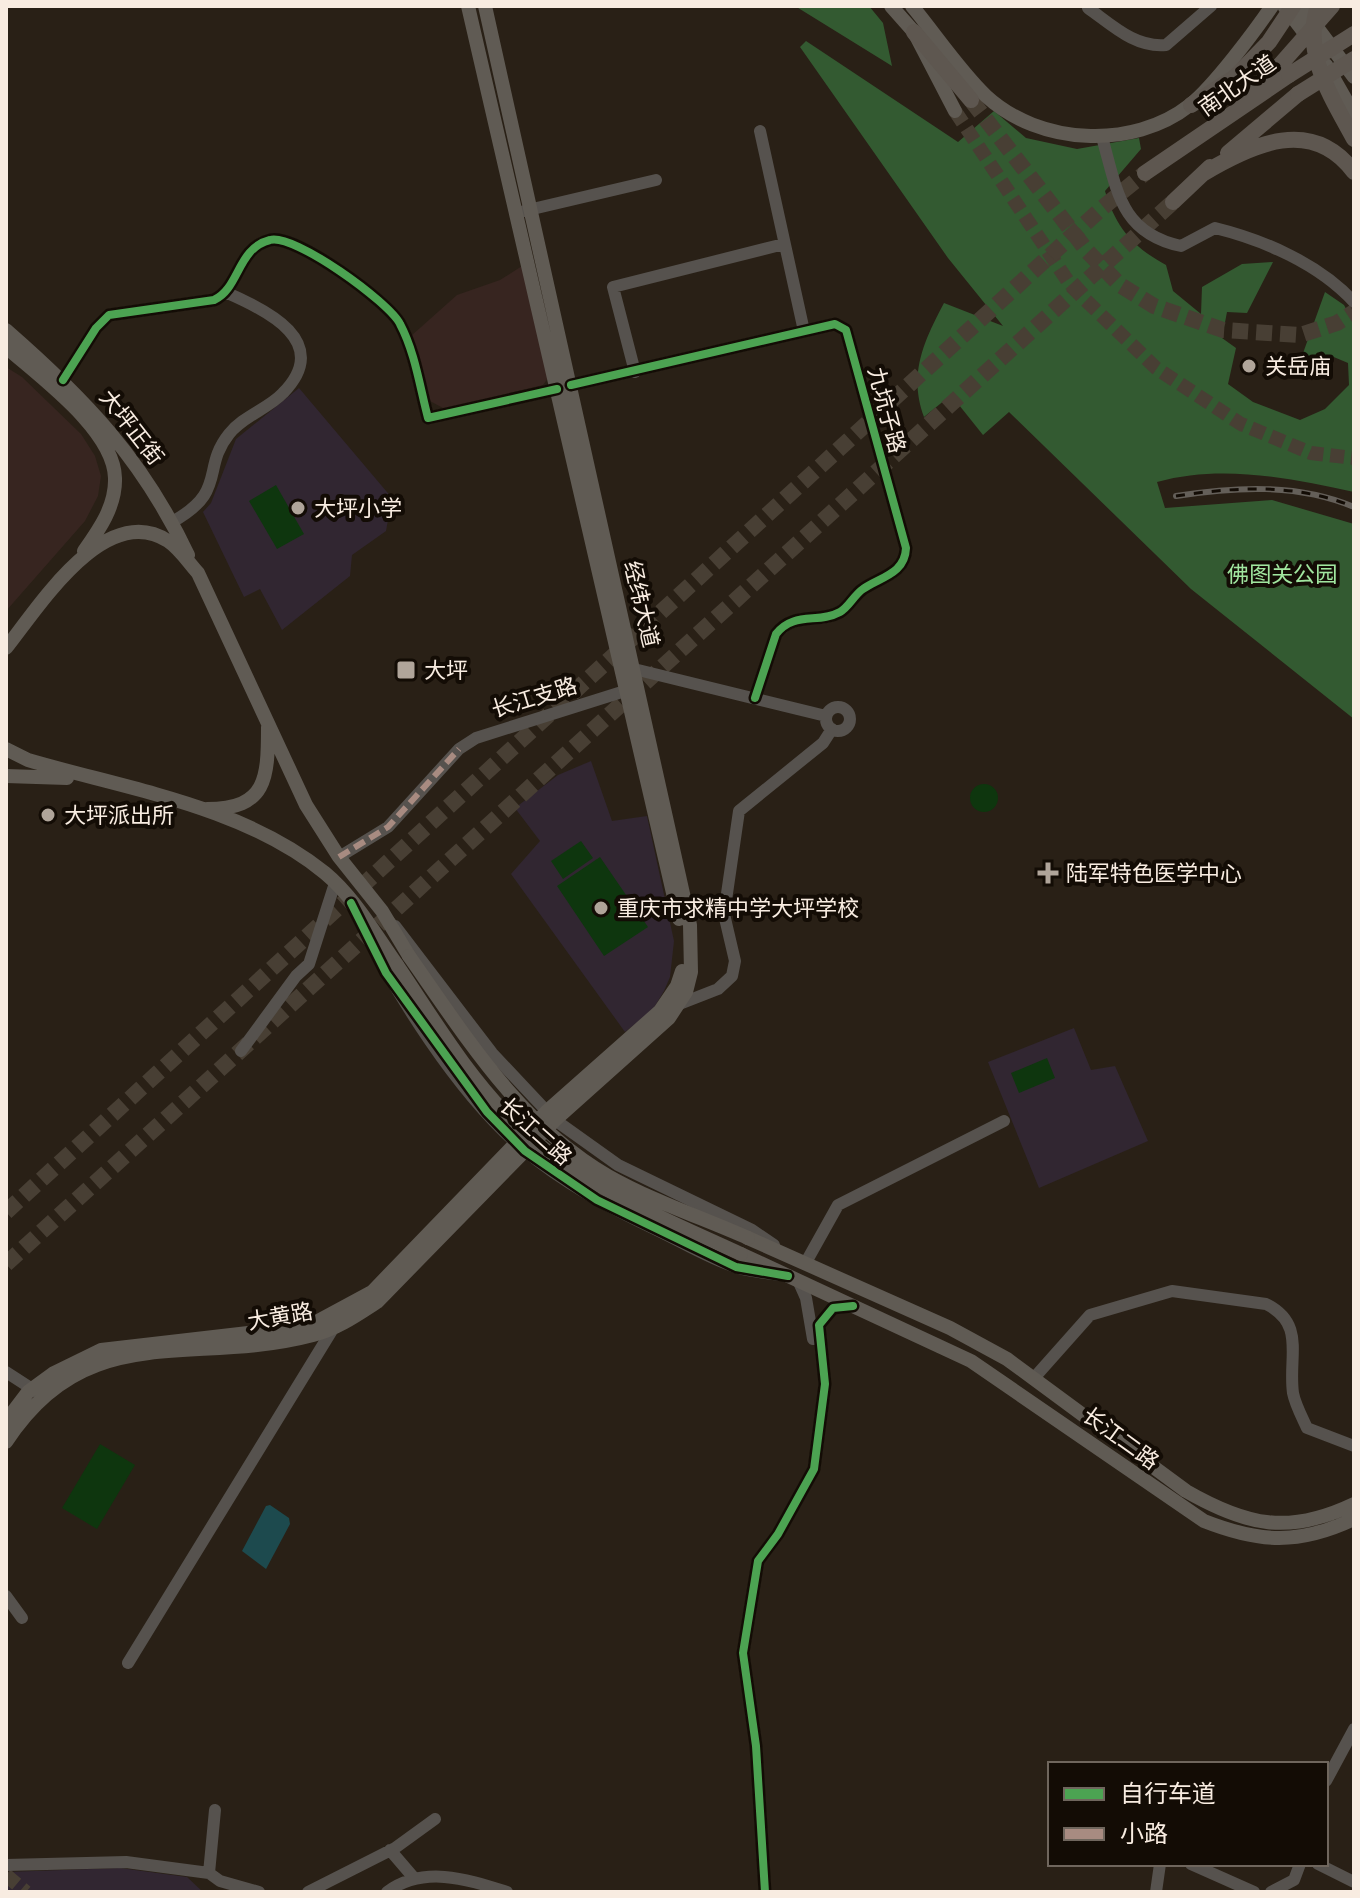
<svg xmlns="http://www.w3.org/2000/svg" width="1360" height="1898" font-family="'Public Sans','Noto Sans SC',sans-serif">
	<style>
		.commercial { fill: #372520 }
		.education { fill: #312631 }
		.green { fill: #0e360e }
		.forest { fill: #335a31 }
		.water { fill: #1d4a4e }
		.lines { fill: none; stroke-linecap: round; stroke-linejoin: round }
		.major-tunnel { stroke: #483f34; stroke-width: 14; stroke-dasharray: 14 7; stroke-linecap: butt }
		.highway-tunnel { stroke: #483f34; stroke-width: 16; stroke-dasharray: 16 8; stroke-linecap: butt }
		.minor { stroke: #56524e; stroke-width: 12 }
		.major { stroke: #605b54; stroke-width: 14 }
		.highway { stroke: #5e5750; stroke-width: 16 }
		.rail-casing { stroke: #645f59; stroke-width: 6 }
		.rail { stroke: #130c05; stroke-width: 3; stroke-dasharray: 9; stroke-linecap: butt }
		.major-bridge { stroke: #605b54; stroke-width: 14 }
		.highway-bridge { stroke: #5e5750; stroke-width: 16 }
		.quiet { stroke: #a88b81; stroke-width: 6; stroke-dasharray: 12 6; stroke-linecap: butt }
		.cycleway-casing { stroke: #130c05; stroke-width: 13 }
		.cycleway { stroke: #4ca352; stroke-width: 8 }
		.poi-dot { fill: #b0a59a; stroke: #130c05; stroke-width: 3 }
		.labels { text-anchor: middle; stroke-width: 8; stroke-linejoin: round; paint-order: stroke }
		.street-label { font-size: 22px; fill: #f8ece1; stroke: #130c05 }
		.poi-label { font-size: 22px; fill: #f8ece1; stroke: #130c05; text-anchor: start }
		.park-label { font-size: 22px; fill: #a1e69f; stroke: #130c05 }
	</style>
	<rect width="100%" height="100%" fill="#292016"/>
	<path class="commercial" d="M522,266L548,378L543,385L445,409L428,400L411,336L457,295L500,280Z
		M6,367L22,377L81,434L95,456L101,476L98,496L85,521L6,611Z"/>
	<path class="education" d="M299,388L392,498L386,531L352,555L350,576L282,630L260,589L244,597L203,512L211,503L236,439Z
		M591,761L612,821L647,816L674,941L670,977L664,991L652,1011L625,1032L511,874L540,841L515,808L558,775Z
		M1074,1028L1091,1070L1115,1066L1148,1141L1039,1188L988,1062Z
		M120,1868L187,1877L203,1892H6V1872Z"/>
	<path class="green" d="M276,485L304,534L277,549L249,501Z
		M970 798a14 14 0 1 1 28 0a14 14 0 1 1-28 0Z
		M581,841L593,858L563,879L551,861Z
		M600,857L648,927L604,956L557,886Z
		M1047,1058L1055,1078L1019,1093L1011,1073Z
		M100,1444L135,1465L97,1529L62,1508Z"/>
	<path class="forest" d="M795,6H869L883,23L892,66Z
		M806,41L958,142L994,111L1026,138L1077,149L1139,138L1141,149L1105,191C1116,228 1133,247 1166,265L1173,291L1201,314L1202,287L1242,264L1273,262L1247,313L1227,312L1222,338L1236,348L1228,384L1253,402L1300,420L1325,409L1349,385L1348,363L1329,355L1316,374L1298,367L1325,292L1344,305L1354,324V492C1289,478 1222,464 1157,482L1165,508L1272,500L1354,524V719L1191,589L1009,412L983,435L951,395L924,417C908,374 924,341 944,303L1003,326L948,258L800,47Z"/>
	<path class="water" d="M270,1505L289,1518L290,1524L266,1569L242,1551L266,1506Z"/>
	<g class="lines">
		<path class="major-tunnel" d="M955,111L1071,286L1156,368L1241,424L1311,453L1354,458
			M6,1875L26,1892"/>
		<path class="highway-tunnel" d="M971,100L1088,252L1120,285L1154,306L1223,330L1300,335L1337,323L1354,312
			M6,1212L1101,209L1145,173
			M6,1264L1173,202"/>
		<path class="minor" d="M1088,8C1112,25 1135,48 1166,45L1211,6
			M760,131L804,331
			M1102,137C1117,190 1120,233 1181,246L1215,228C1264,240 1319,264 1354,302
			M524,211L656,180
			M635,372L613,287L784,244
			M63,380L96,328L109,315L214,300C240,288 237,248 270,240C294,233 389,302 400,324C415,352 420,388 428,418L557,389
			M571,385L835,324L846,330L906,548C905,574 880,577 863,589C854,595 849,607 840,612C818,624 794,611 776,634L755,698
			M172,522C228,491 201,469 229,434C243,416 268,409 283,393C333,342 267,310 225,292
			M634,669L826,716
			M826 719a12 12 0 1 1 24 0a12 12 0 1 1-24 0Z
			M339,857L388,827L459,749L476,738L625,691
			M358,917C395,993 458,1094 523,1149C564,1184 611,1208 659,1231C684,1243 710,1259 736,1267C749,1272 764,1272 778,1275
			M395,926L492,1053L555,1120L618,1165L752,1230L774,1245
			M677,1005L718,989L732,976L735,961L724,914L739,811L823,743L832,729
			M241,1051L296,976L309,964L335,883
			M805,1264L838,1205L1004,1121
			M798,1280L806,1298L813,1339
			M6,1372L40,1394
			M1034,1378L1090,1315L1172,1291L1266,1304C1306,1324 1288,1356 1293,1393C1295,1404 1302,1417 1307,1428L1354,1446
			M6,1596L22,1618
			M128,1663L334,1327
			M1326,1781L1354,1729
			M390,1850L414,1878
			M1191,1864L1254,1892
			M1318,1864L1354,1882
			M6,1865L126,1862L209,1873L220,1881L259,1892
			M209,1873L215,1810
			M308,1892L395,1848L435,1819
			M387,1892C424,1865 466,1879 507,1892
			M765,1892L756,1746L743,1653L758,1561L778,1534L814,1469L825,1384L819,1325L833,1308L852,1306
			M1156,1892L1160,1864
			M1271,1892L1294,1880L1300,1864"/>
		<path class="major" d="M468,6L679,919
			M891,6L914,32L955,111
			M912,6C936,35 959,70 986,96C1039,145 1133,150 1190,105C1213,87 1255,31 1272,6
			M1284,6L1313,44
			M1301,6L1354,77
			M1326,65L1354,114
			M6,330C85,399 142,458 188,555
			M6,347C40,377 114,430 115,478C116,506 99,530 84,551
			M6,648C38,608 105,500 168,541C180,549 188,562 198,573L306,805L339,857L382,911L409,956
			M6,749L28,760C127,789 243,806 325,873C354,897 375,934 397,965
			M6,776L67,778
			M207,809C267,809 268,778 268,727
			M748,1238L950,1328L1007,1359L1186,1491C1247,1526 1289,1535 1354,1504
			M741,1254L971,1361L1204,1521C1260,1543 1299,1545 1354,1519
			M6,1421L28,1392L54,1373L101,1350L309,1326L372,1292L546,1112L660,1011L677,986L682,971
			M6,1442C87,1317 192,1367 313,1335C337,1329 357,1315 377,1302L555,1120L669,1018L686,992L691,972L690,925L485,6"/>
		<path class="highway" d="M914,32L971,100
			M1252,91L1280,65
			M1191,105L1235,77
			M1228,153L1298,94
			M1145,173L1289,75
			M1204,173C1253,144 1312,116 1354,172
			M1173,202L1210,167"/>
		<g class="rail-casing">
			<path id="rail" d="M1176,496C1235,487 1297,483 1354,507"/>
		</g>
		<use href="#rail" class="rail"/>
		<path class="major-bridge" d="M409,956C466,1037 520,1125 608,1176C652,1201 703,1218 748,1238
			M397,965C433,1018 467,1076 514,1122C578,1185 661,1217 741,1254"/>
		<path class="highway-bridge" d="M1318,6C1302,54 1332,98 1354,139
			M1280,65L1332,6
			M1289,75L1354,34
			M1235,77L1269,42L1293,6
			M1298,94L1354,59"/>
		<path class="quiet" d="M339,857L388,827L459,749"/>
		<g class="cycleway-casing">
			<path id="cycleway" d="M63,380L96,328L109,315L214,300C240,288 237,248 270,240C294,233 389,302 400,324C415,352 420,388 428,418L557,389
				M571,385L835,324L846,330L906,548C905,574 880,577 863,589C854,595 849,607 840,612C818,624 794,611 776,634L755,698
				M351,903L386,973L487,1112L525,1151L597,1200L736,1267L788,1276
				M765,1892L756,1746L743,1653L758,1561L778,1534L814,1469L825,1384L819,1325L833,1308L853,1306"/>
		</g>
		<use href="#cycleway" class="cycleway"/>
	</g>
	<g class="poi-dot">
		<circle cx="1249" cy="366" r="8"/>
		<circle cx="298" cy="508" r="8"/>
		<rect x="396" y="660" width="20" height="20" rx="4"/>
		<circle cx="48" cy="815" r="8"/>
		<path d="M1044 861h8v8h8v8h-8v8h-8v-8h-8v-8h8z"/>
		<circle cx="601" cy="908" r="8"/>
	</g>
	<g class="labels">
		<g class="street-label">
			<text transform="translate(1237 85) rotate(-35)" y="8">南北大道</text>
			<text transform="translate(887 410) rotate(75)" y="8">九坑子路</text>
			<text transform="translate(132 427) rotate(52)" y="8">大坪正街</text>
			<text transform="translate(642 604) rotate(77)" y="8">经纬大道</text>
			<text transform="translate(534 697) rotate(-17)" y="8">长江支路</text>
			<text transform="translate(536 1131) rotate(42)" y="8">长江二路</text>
			<text transform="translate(280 1316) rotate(-10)" y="8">大黄路</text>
			<text transform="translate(1121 1438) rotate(36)" y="8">长江二路</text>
		</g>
		<g class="poi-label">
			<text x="1265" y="374">关岳庙</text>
			<text x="314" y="516">大坪小学</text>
			<text x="424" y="678">大坪</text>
			<text x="64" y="823">大坪派出所</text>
			<text x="1066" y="881">陆军特色医学中心</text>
			<text x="617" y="916">重庆市求精中学大坪学校</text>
		</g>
		<g class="park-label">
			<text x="1282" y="582">佛图关公园</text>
		</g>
	</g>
	<rect width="1360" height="1898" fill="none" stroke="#f8ece1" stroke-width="16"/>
	<rect x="1048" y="1762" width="280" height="104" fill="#130c05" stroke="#6f665d" stroke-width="2"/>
	<rect x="1064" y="1788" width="40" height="12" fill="#4ca352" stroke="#6f665d" stroke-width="2"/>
	<text x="1120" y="1802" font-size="24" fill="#f8ece1">自行车道</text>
	<rect x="1064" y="1828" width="40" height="12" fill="#a88b81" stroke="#6f665d" stroke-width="2"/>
	<text x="1120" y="1842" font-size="24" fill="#f8ece1">小路</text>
</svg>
